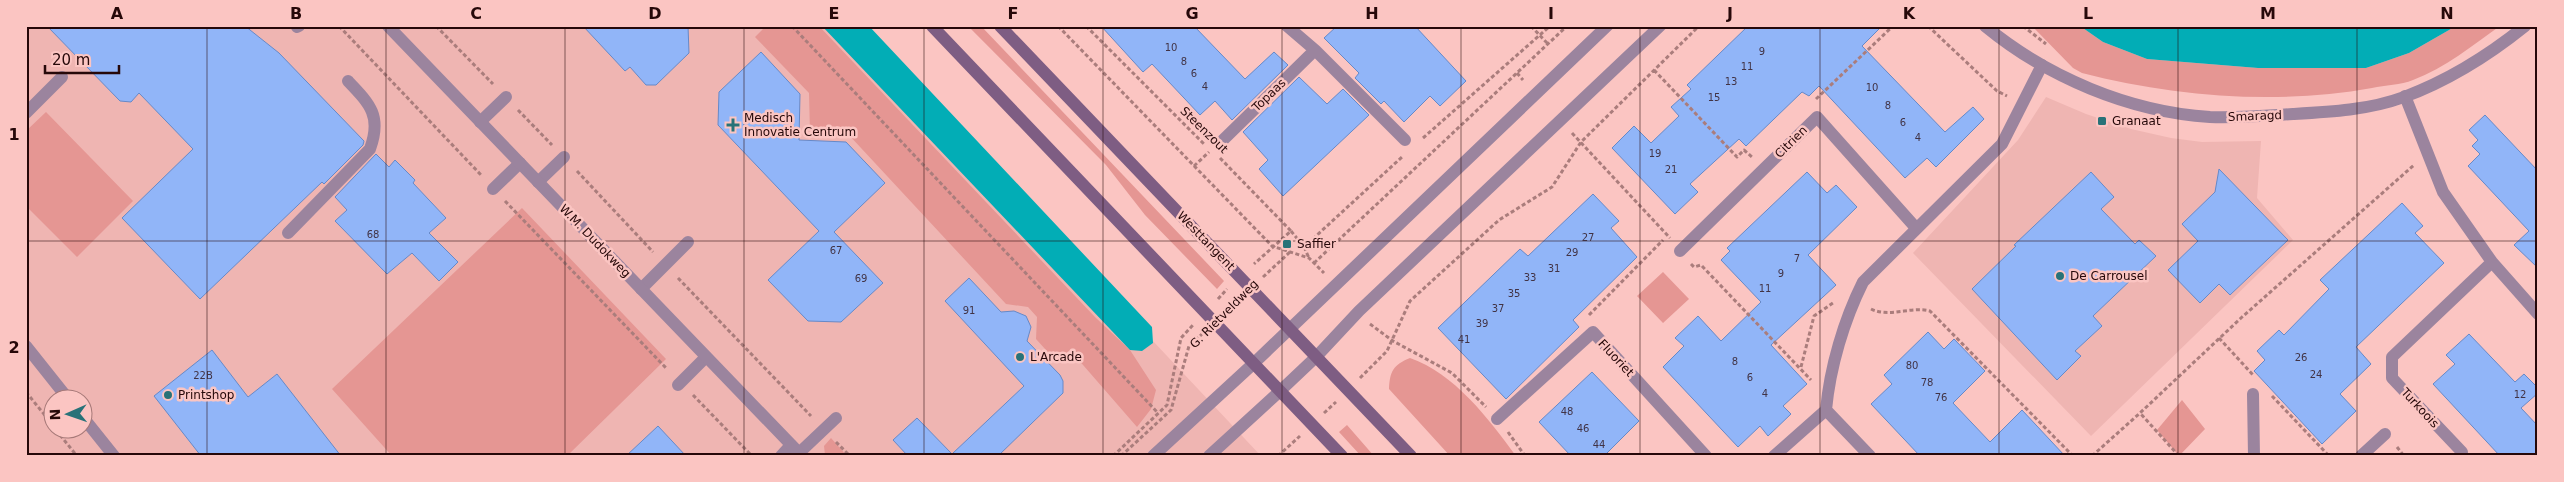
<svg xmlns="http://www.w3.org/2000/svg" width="2564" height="482" font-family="'DejaVu Sans',sans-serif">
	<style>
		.built { fill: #efb5b2; fill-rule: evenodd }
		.green { fill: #e59693 }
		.water { fill: #02adb6 }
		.building { fill: #91b5f8; stroke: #6689c8 }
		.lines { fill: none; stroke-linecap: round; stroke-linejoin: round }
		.path { stroke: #aa7d7c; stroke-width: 3; stroke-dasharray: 4 2.5; stroke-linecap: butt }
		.service { stroke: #9b849e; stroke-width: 12 }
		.minor { stroke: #9b849e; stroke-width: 12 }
		.tertiary { stroke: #9b849e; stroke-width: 12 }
		.secondary { stroke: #7e5d83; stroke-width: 12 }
		.grid { fill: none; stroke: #260809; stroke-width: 1; stroke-opacity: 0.55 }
		.poi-dot { fill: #287278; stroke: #fbc5c2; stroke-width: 2 }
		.labels { text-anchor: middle; stroke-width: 5; stroke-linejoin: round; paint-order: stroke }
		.number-label { font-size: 10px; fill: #413345 }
		.street-label { font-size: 12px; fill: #260809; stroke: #fbc5c2 }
		.poi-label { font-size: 12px; fill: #260809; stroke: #fbc5c2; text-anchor: start }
		.neatline { fill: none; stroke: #260809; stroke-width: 2 }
		.grid-label { font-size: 16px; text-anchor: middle; font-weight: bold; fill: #260809 }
	</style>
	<rect width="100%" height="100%" fill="#fbc5c2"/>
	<path class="built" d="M26,26H857L1261,456H26ZM52,400H82V430H52Z
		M2046,97L2086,114L2131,129L2171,138L2202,142L2261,141L2257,198L2293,240L2091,436L1913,253L2018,140Z"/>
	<path class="green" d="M766,26H819L1095,317L1130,350L1156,390L1151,409L1137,427L1070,350L1056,361L1036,339L1037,317L1028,307L1006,304L848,134L810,132L809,93L755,37Z
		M968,26H981L1224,281L1217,289L1145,215L1106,165Z
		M2032,26H2080L2103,42L2147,59L2258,68H2366L2409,53L2456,26H2500C2473,45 2445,68 2413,80C2401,85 2385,85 2372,88C2278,105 2175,97 2082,73L2073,68Z
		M46,112L133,201L77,257L26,206V131Z
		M522,208L666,359L567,456H392L332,389Z
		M1663,272L1689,299L1663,323L1637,296Z
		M1410,358C1454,373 1489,419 1516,456H1450L1389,389C1390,371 1393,365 1410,358Z
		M2182,400L2205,429L2179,456L2157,430Z
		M1347,425L1374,456H1361L1339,432Z
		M831,438L847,456L825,455L824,446Z"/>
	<path class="water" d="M822,26H869L1152,327L1153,343L1142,351L1130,350Z
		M2080,26H2229L2271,29L2456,26L2409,53L2366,68H2258L2147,59L2103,42Z"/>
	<path class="building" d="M47,26H245L279,53L364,141L363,145L324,184L322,182L200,299L122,218L193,149L139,93L131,102L120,101Z
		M583,26H688L689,53L656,85H646L630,67L625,71Z
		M1101,26H1194L1245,79L1274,52L1288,65L1232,120L1215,101L1200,115L1152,64L1143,72Z
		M1337,26H1415L1466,81L1440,106L1430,96L1404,122L1384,101L1381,104L1355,78L1359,73L1324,38Z
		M1748,26H1882L1862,46L1945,132L1973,107L1984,119L1936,167L1927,158L1905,178L1819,86L1809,96L1802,92L1746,146L1739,139L1690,184L1698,192L1675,214L1612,148L1634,126L1651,143L1679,116L1671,107L1691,89L1687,85Z
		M761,52L800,94L799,140L846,142L885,183L834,232L883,283L841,322L808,321L768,280L819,231L718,125L719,92Z
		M1299,77L1327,104L1343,89L1369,115L1283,196L1259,169L1268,160L1243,132Z
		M2485,115L2538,171V268L2514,245L2529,231L2468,166L2480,154L2472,146L2478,140L2469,130Z
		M376,154L389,167L395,160L415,180L413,183L446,218L429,233L458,262L439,281L412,253L387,274L335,221L347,210L335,197Z
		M2219,169L2288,240L2230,295L2219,284L2200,303L2168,270L2198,241L2182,224L2215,192Z
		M1807,172L1827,193L1836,185L1857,207L1808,255L1836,285L1771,345L1807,384L1783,406L1791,414L1768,436L1760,426L1738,447L1663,367L1684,346L1675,338L1698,316L1721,341L1761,302L1721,260L1730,251L1727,248Z
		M2091,172L2114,197L2101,209L2135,244L2139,240L2156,256L2093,316L2102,326L2075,351L2081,356L2057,380L1972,289L2016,246L2014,245Z
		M1593,194L1619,221L1611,228L1637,257L1573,320L1579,327L1506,399L1438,328L1520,249L1528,256Z
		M2402,203L2423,226L2415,233L2444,263L2356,347L2371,364L2340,394L2356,411L2322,444L2254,371L2265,360L2257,351L2279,330L2284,335L2329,289L2320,280Z
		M969,278L1001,312L1014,311L1026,316L1031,327L1027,341L1060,375L1063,381V393L998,456H908L893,440L917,418L952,454L1024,386L945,301Z
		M1928,332L1944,349L1954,339L1985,371L1953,403L1990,442L2022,410L2065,456H1920L1871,404L1892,384L1884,375Z
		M2469,334L2515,382L2524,374L2538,388V393L2521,408L2538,426V456H2500L2433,384L2455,364L2446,355Z
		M212,350L248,397L277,374L341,456H201L154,396Z
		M1592,372L1639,421L1604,456H1571L1539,422Z
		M658,426L686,456H626Z"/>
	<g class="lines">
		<path class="path" d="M339,26L482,176
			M436,26L493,84
			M792,26L1158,413
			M1058,26L1272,246L1309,258L1324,273
			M1086,26L1204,144
			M1531,26L1548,44
			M1928,26L1997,91L2007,96
			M2023,26L2046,44
			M1654,70L1737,157L1744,150L1752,157
			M1517,73L1523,80
			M1816,99L1893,26
			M518,110L552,145
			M1572,133L1670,238
			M1423,138L1550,26
			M1220,158L1291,231L1254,264
			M1194,166L1209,152
			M577,171L653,252
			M505,201L667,369
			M1291,231L1304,247L1402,157
			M1304,247L1309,258
			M1314,263L1567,26
			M1691,264L1694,267L1701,265L1811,380
			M1263,277L1290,252
			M678,278L811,416
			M1218,299L1227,289
			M1228,309L1238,300
			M1871,309C1889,318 1911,306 1930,311L2073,456
			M1589,315L1663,240
			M1370,324L1393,341L1452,373L1486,407
			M2219,338L2254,376
			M1801,367L1814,316L1833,303
			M1360,378L1387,351L1410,301L1499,220L1552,187L1581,142L1699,26
			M26,392L52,424
			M693,395L752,456
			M2272,396L2329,456
			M1324,413L1336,402
			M56,430L77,456
			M1508,432L1525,456
			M836,442L850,456
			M2397,447L2404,456
			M1113,456L1167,405L1181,338L1193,325
			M1121,456L1171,410L1189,346L1202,334
			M1278,456L1300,436
			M2092,456L2140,413
			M2179,456L2140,413L2241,318L2414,165"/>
		<path class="service" d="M297,27L299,26
			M26,113L62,77
			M480,122L506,97
			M538,182L564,157
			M493,189L520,163
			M288,233L370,149C382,116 370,104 348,81
			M641,289L688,242
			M678,385L706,357
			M799,453L836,418
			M781,456L791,445"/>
		<path class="minor" d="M388,26L802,456
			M1287,26L1315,50L1405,140
			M2405,96L2443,192L2492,262L2538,314
			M1223,140L1315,50
			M1680,251L1817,117L1916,228
			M26,346L69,400
			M2253,394L2254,456
			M82,416L114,456
			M1497,419L1593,332L1706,456
			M2462,452L2392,378V357L2492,262
			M1153,456L1253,364
			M1209,456L1280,391
			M1774,456L1826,410
			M1870,456L1826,410C1830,367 1844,320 1863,282L2002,144L2042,65
			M2361,456L2385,434"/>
		<path class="tertiary" d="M1985,26C2047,77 2129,112 2210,117C2237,118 2265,116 2293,114C2330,112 2369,110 2404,97C2447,81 2489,55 2525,26
			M1253,364L1607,26
			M1280,391L1316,357L1359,311L1660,26"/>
		<path class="secondary" d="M932,26L1342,456
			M1000,26L1411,456"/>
	</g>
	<path class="grid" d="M207,26V456M386,26V456M565,26V456M744,26V456M924,26V456M1103,26V456M1282,26V456M1461,26V456M1640,26V456M1820,26V456M1999,26V456M2178,26V456M2357,26V456M26,241H2538"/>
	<g class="poi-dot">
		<rect x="2097" y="116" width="10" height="10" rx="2.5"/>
		<path d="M730.5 117.5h5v5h5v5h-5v5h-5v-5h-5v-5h5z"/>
		<rect x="1282" y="239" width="10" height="10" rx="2.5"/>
		<circle cx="2060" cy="276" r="5"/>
		<circle cx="1020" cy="357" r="5"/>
		<circle cx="168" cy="395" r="5"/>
	</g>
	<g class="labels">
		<g class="number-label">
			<text x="1171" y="51">10</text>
			<text x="1762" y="55">9</text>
			<text x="1184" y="65">8</text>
			<text x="1747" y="70">11</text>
			<text x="1194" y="77">6</text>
			<text x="1731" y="85">13</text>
			<text x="1205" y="90">4</text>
			<text x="1872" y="91">10</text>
			<text x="1714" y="101">15</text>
			<text x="1888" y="109">8</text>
			<text x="1903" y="126">6</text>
			<text x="1918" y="141">4</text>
			<text x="1655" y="157">19</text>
			<text x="1671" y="173">21</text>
			<text x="373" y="238">68</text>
			<text x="1588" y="241">27</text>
			<text x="836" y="254">67</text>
			<text x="1572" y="256">29</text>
			<text x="1797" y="262">7</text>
			<text x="1554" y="272">31</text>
			<text x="1781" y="277">9</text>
			<text x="1530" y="281">33</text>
			<text x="861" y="282">69</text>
			<text x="1765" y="292">11</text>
			<text x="1514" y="297">35</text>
			<text x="1498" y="312">37</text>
			<text x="969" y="314">91</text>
			<text x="1482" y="327">39</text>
			<text x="1464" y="343">41</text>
			<text x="2301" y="361">26</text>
			<text x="1735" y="365">8</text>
			<text x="1912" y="369">80</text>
			<text x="2316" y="378">24</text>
			<text x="203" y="379">22B</text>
			<text x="1750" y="381">6</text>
			<text x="1927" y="386">78</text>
			<text x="1765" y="397">4</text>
			<text x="2520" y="398">12</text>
			<text x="1941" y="401">76</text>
			<text x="1567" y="415">48</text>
			<text x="1583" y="432">46</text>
			<text x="1599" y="448">44</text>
		</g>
		<g class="street-label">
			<text transform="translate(1269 95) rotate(-44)" y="4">Topaas</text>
			<text transform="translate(2255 116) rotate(-2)" y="4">Smaragd</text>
			<text transform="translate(1204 130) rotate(44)" y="4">Steenzout</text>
			<text transform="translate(1791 142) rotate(-45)" y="4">Citrien</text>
			<text transform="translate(595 241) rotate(46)" y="4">W.M. Dudokweg</text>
			<text transform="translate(1206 241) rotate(46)" y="4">Westtangent</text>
			<text transform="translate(1224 314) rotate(-45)" y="4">G. Rietveldweg</text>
			<text transform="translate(1616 358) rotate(47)" y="4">Fluoriet</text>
			<text transform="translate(2420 408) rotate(47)" y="4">Turkoois</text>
		</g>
		<g class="poi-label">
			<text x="744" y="122">Medisch<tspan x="744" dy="14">Innovatie Centrum</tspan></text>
			<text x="2112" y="125">Granaat</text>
			<text x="1297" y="248">Saffier</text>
			<text x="2070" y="280">De Carrousel</text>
			<text x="1030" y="361">L'Arcade</text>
			<text x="178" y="399">Printshop</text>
		</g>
	</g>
	<rect width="2564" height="482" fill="none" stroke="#fbc5c2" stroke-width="55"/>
	<g transform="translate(68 414) rotate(268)"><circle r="24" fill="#fbc5c2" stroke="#a67978"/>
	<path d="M0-4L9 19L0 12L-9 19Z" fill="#287278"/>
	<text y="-8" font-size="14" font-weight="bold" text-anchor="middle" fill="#260809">N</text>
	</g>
	<path d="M45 65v8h74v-8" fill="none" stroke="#260809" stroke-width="2.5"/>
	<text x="52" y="65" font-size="15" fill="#260809" stroke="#fbc5c2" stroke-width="4" paint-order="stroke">20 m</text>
	<rect x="28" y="28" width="2508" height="426" class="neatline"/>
	<g class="grid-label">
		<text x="117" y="19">A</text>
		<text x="296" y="19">B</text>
		<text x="476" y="19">C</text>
		<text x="655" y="19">D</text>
		<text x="834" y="19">E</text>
		<text x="1013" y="19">F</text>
		<text x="1192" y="19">G</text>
		<text x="1372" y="19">H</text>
		<text x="1551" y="19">I</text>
		<text x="1730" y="19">J</text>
		<text x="1909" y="19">K</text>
		<text x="2088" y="19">L</text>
		<text x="2268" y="19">M</text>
		<text x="2447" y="19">N</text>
		<text x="14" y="140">1</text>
		<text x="14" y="353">2</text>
	</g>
</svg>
